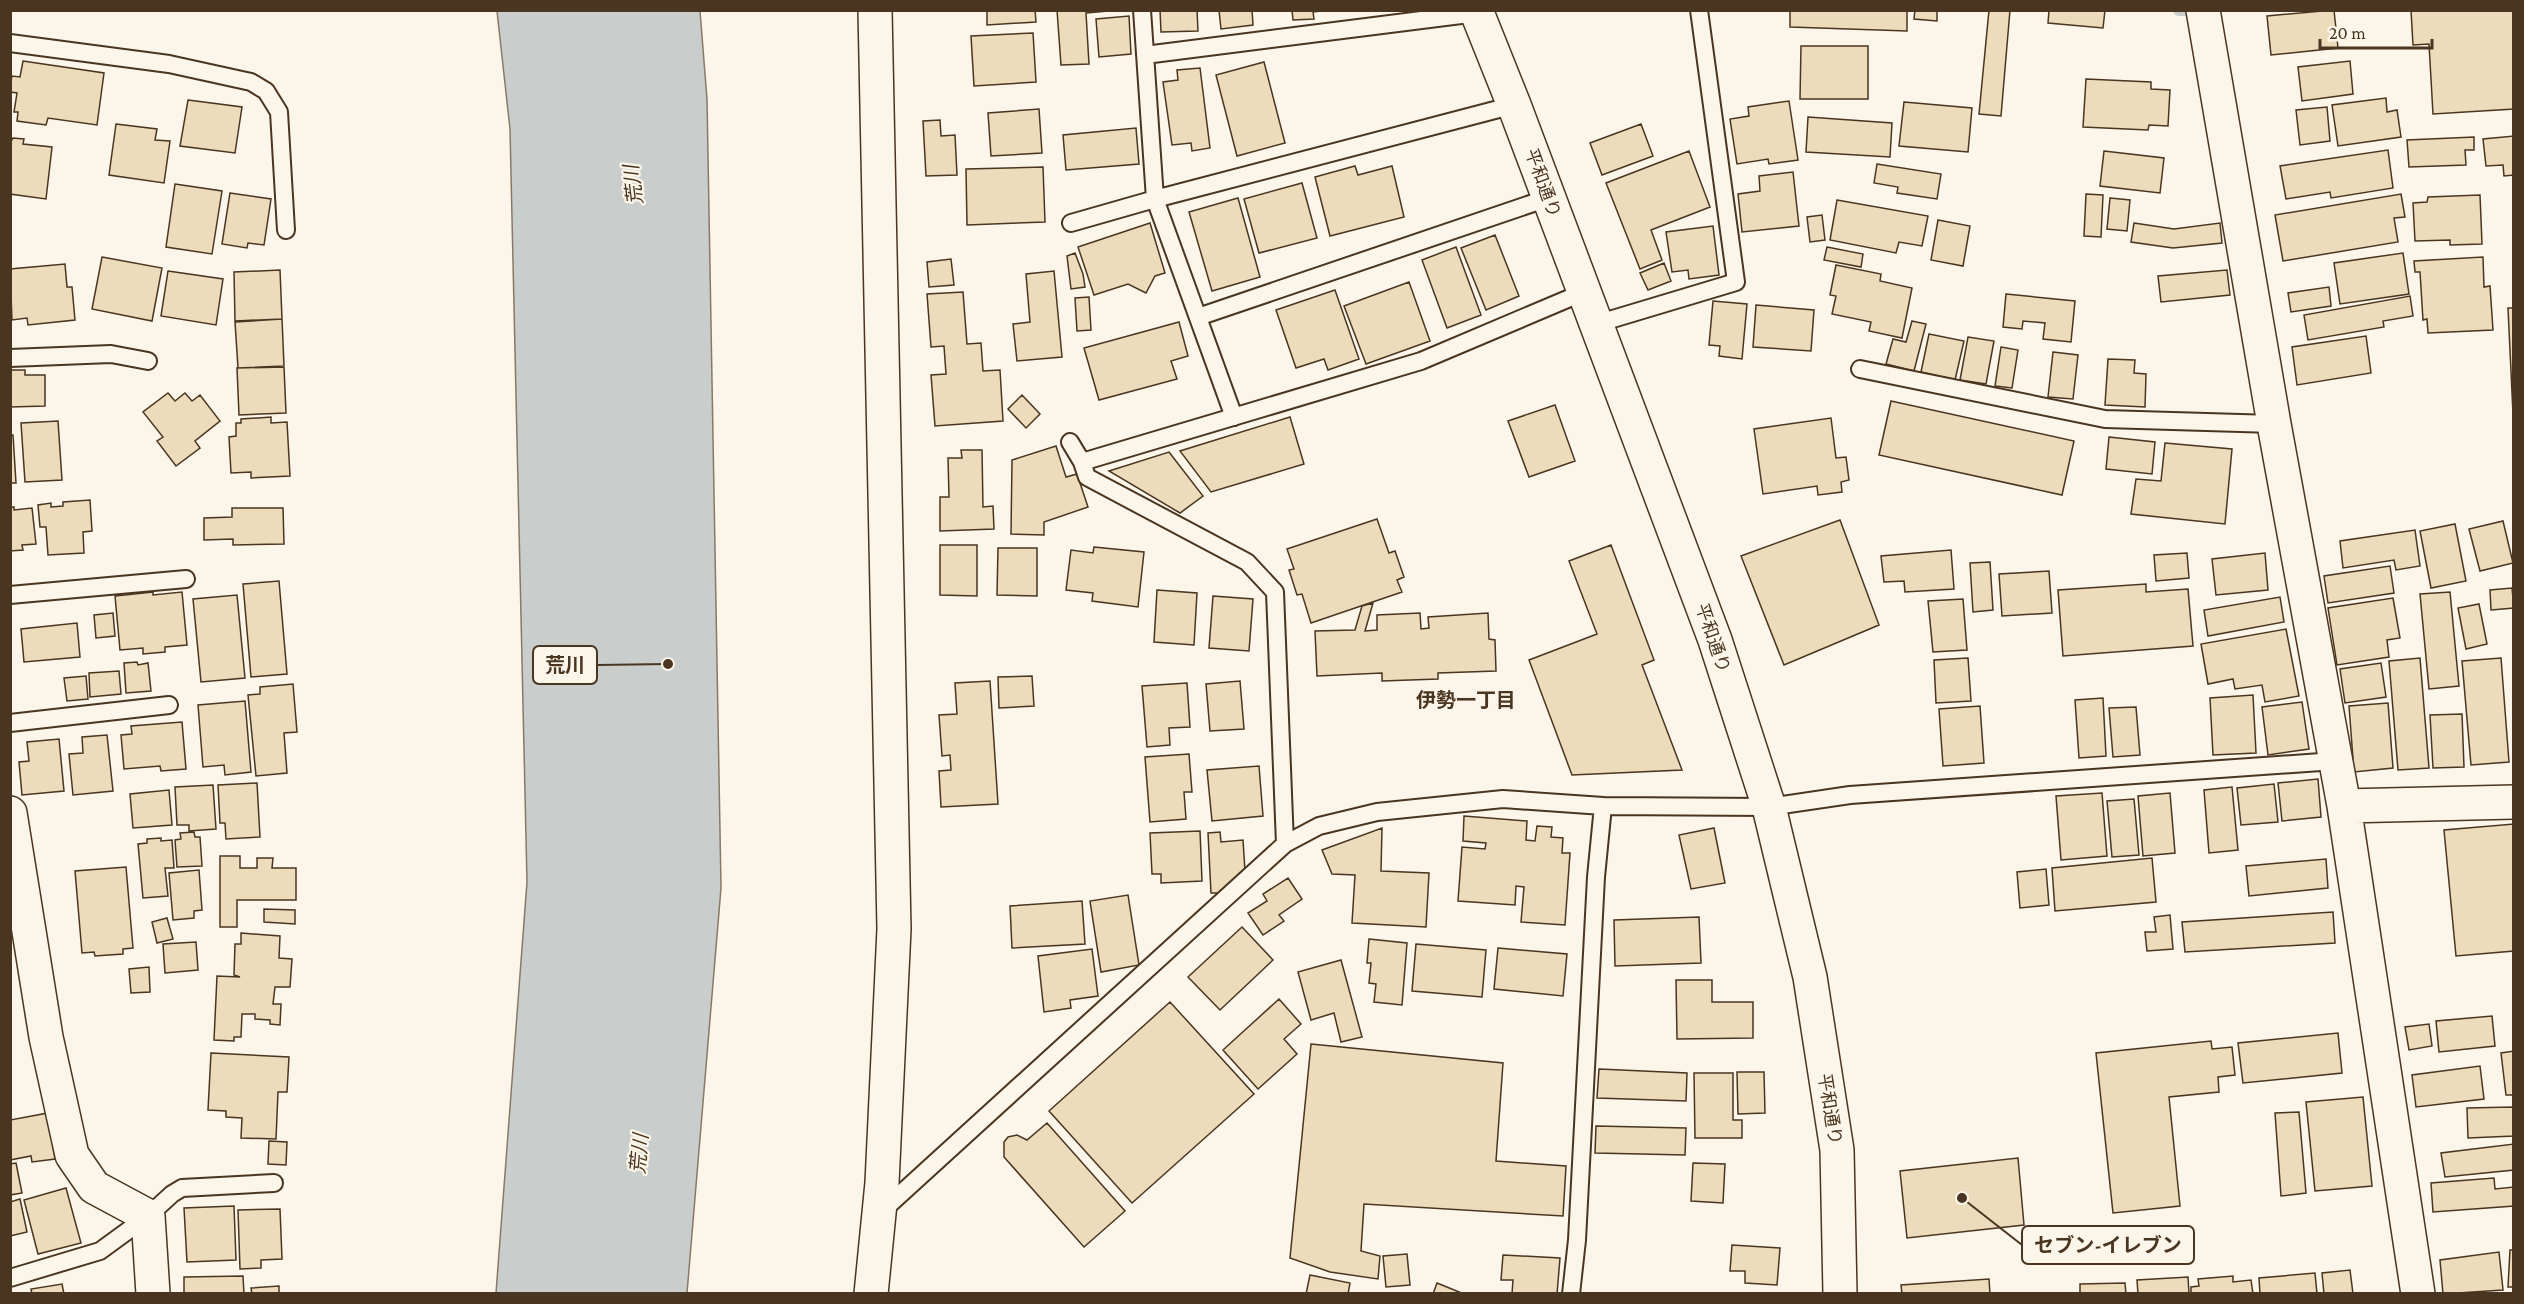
<svg xmlns="http://www.w3.org/2000/svg" width="2524" height="1304" font-family="'Crimson Pro','Noto Sans JP',serif">
	<style>
		.water { fill: #c9cecd; stroke: #887966; stroke-width: 1.5 }
		.lines { fill: none; stroke-linecap: round; stroke-linejoin: round }
		.stream { stroke: #c9cecd; stroke-width: 12 }
		.building { fill: #ecdcbc; stroke: #4a3520; stroke-width: 1.5 }
		.lane-casing { stroke: #4a3520; stroke-width: 20 }
		.street-casing { stroke: #4a3520; stroke-width: 36 }
		.highway-casing { stroke: #4a3520; stroke-width: 36 }
		.lane { stroke: #fbf6e9; stroke-width: 16 }
		.street { stroke: #fbf6e9; stroke-width: 33 }
		.highway { stroke: #fbf6e9; stroke-width: 33 }
		.labels { text-anchor: middle; stroke-width: 4.5; stroke-linejoin: round; paint-order: stroke }
		.street-label { font-size: 18px; fill: #4a3520; stroke: #fbf6e9 }
		.water-label { font-size: 20px; font-style: italic; fill: #4a3520; stroke: #fbf6e9 }
		.neighbourhood-label { font-size: 20px; font-weight: bold; fill: #4a3520; stroke: #fbf6e9 }
		.leader { fill: none; stroke: #4a3520; stroke-width: 2 }
		.callout-dot { fill: #4a3520; stroke: #fbf6e9; stroke-width: 2 }
		.callout { fill: #fbf6e9; stroke: #4a3520; stroke-width: 2 }
		.callout-label { font-size: 20px; text-anchor: middle; font-weight: bold; fill: #4a3520 }
	</style>
	<rect width="100%" height="100%" fill="#fbf6e9"/>
	<path class="water" d="M497,11H700L707,99L721,888L687,1293H496L527,882L510,129Z"/>
	<g class="lines">
		<path class="stream" d="M2179,10H2190"/>
	</g>
	<path class="building" d="M987,10H1035L1036,22L987,25Z
		M1057,10H1120L1086,13L1089,64L1061,65Z
		M1160,10H1197L1198,31L1161,32Z
		M1219,10H1252L1253,25L1221,29Z
		M1292,10H1329L1313,12L1314,19L1293,20Z
		M1790,10H1907V31L1790,27Z
		M1915,10H1937V21L1914,19Z
		M1989,10H2010L2001,116L1979,114Z
		M2049,10H2105L2103,28L2048,23Z
		M2334,10L2338,48L2271,55L2267,16Z
		M2411,10H2514V109L2433,114L2429,44L2413,45Z
		M1129,16L1131,54L1099,57L1096,19Z
		M1033,33L1036,82L974,86L971,36Z
		M1801,46H1868V99H1800Z
		M23,61L104,73L97,125L48,118L46,125L17,121L18,112H14L17,93L10,92V84L12,76L20,77Z
		M2350,61L2353,94L2302,101L2298,67Z
		M1264,62L1285,143L1237,156L1216,75Z
		M1200,68L1210,148L1192,151L1191,143L1172,145L1163,82L1178,80L1177,70Z
		M2086,79L2151,82V89L2170,90L2168,126L2149,125L2148,130L2083,127Z
		M2386,98L2387,112L2397,110L2401,137L2338,146L2332,105Z
		M188,100L242,107L235,153L180,146Z
		M1789,101L1798,160L1769,164L1768,159L1737,164L1730,119L1749,116L1748,107Z
		M1904,102L1972,108L1968,152L1899,146Z
		M2327,107L2330,141L2300,145L2296,110Z
		M1039,109L1042,153L991,156L988,113Z
		M1808,117L1892,123L1890,157L1806,152Z
		M940,120L941,136L955,135L957,175L926,176L923,121Z
		M116,124L157,129L155,140L170,141L164,183L109,175Z
		M1641,124L1653,156L1602,175L1590,143Z
		M1136,128L1139,164L1066,170L1063,135Z
		M2514,136V175L2504,176L2503,165L2486,166L2483,139Z
		M2474,137V150H2465L2466,165L2409,167L2407,140Z
		M13,138L24,139L23,144L52,147L46,199L10,194V143Z
		M2388,150L2393,188L2331,198L2330,192L2286,199L2280,166Z
		M1689,151L1710,207L1651,230L1662,260L1640,269L1606,183Z
		M2104,151L2164,158L2160,193L2100,186Z
		M1877,164L1941,174L1937,199L1897,193L1898,187L1874,183Z
		M1355,166L1358,175L1392,166L1404,217L1330,236L1315,177Z
		M1043,167L1045,222L967,225L966,169Z
		M1793,172L1799,226L1742,232L1738,194L1760,191L1759,176Z
		M1302,183L1317,238L1259,253L1244,199Z
		M175,184L222,191L212,254L166,247Z
		M230,193L271,199L264,245L248,243L247,248L222,244Z
		M2086,194L2103,195L2101,237L2084,236Z
		M2401,194L2405,217L2394,218L2398,242L2283,261L2275,215Z
		M2480,195L2482,244L2450,245V240L2415,241L2413,203L2427,202L2428,197Z
		M1238,198L1260,277L1212,291L1189,212Z
		M2110,198L2130,200L2127,231L2107,229Z
		M1837,200L1928,216L1922,246L1899,242L1896,253L1830,240Z
		M1822,215L1825,240L1810,242L1807,217Z
		M1938,220L1970,226L1963,266L1931,260Z
		M1150,223L1165,273L1155,276L1146,293L1128,284L1094,295L1078,247Z
		M2134,223L2174,229L2220,223L2222,243L2173,248L2131,242Z
		M1713,226L1719,275L1689,279L1688,270L1672,272L1666,232Z
		M1495,235L1519,296L1486,310L1461,248Z
		M1456,247L1481,315L1447,328L1422,260Z
		M1827,247L1863,254L1861,267L1824,260Z
		M1075,253L1083,274L1085,287L1071,289L1067,256Z
		M2403,253L2409,294L2340,304L2334,263Z
		M102,257L162,268L152,321L92,309Z
		M2483,257L2484,287L2490,286L2493,330L2428,333L2427,319L2423,320L2420,272H2415L2414,261Z
		M951,259L954,285L929,287L927,262Z
		M1664,263L1671,281L1648,290L1640,273Z
		M65,264L67,287H72L75,320L28,325L27,318L12,320L10,269Z
		M1836,265L1881,274L1880,281L1912,288L1902,338L1869,331L1871,322L1832,314L1836,296L1830,295Z
		M280,270L282,319L235,321L234,272Z
		M2227,270L2230,295L2161,302L2158,276Z
		M168,271L223,279L216,325L161,316Z
		M1054,271L1062,357L1017,361L1013,324L1030,322L1026,274Z
		M1409,282L1430,341L1366,364L1344,306Z
		M2329,287L2331,306L2291,312L2288,293Z
		M1335,290L1359,359L1328,370L1324,359L1296,368L1276,310Z
		M963,292L967,344L981,343L983,371L1000,370L1003,421L935,426L931,375L946,374L944,346L931,347L927,294Z
		M2006,294L2075,301L2071,342L2043,339L2045,323L2023,321L2022,329L2003,327Z
		M2410,296L2413,316L2383,321L2384,327L2308,340L2304,315Z
		M1089,297L1091,330L1077,331L1075,298Z
		M1713,301L1747,304L1742,359L1719,356L1720,346L1709,345Z
		M1756,305L1814,310L1811,351L1753,347Z
		M2508,308H2514L2513,414Z
		M282,319L284,366L238,368L235,322Z
		M1912,321L1926,324L1914,371L1886,364L1893,339L1906,342Z
		M1179,322L1188,356L1171,361L1177,379L1099,400L1084,348Z
		M1929,334L1964,341L1955,380L1921,372Z
		M2366,336L2371,373L2297,385L2292,347Z
		M1968,337L1994,341L1986,384L1960,380Z
		M2001,347L2018,350L2012,388L1995,386Z
		M2053,352L2078,355L2073,399L2048,397Z
		M2108,359L2135,360L2134,373L2146,374L2145,407L2105,405Z
		M284,367L286,413L239,415L237,368Z
		M10,370H25V375H45V406L10,407Z
		M168,393L175,401L185,393L192,401L200,395L220,421L195,441L200,448L176,466L157,441L163,437L143,412Z
		M1022,395L1040,414L1026,428L1008,409Z
		M1891,401L2074,441L2062,495L1879,455Z
		M1555,405L1575,461L1529,477L1508,421Z
		M271,417V423L287,422L290,476L251,478V472L231,473L229,437L236,436V423H241V419Z
		M1290,417L1304,464L1211,492L1180,451Z
		M1831,418L1836,458L1846,457L1849,480L1841,482L1842,492L1818,495L1817,486L1763,494L1754,429Z
		M58,421L62,480L25,482L21,423Z
		M10,435H13L16,483H10Z
		M2109,437L2155,442L2152,474L2106,469Z
		M2165,443L2232,449L2225,524L2131,514L2136,479L2161,481Z
		M1056,446L1066,477L1077,474L1088,507L1044,522V535L1011,534L1012,460Z
		M961,450H982L983,507L993,506L994,529L940,531V497H949L948,458H962Z
		M1169,452L1203,496L1180,513L1109,471Z
		M90,500L92,531L83,532L84,553L48,555L46,527H40L38,505L51,503V507L63,506V502Z
		M10,507H14V510L32,508L36,544L22,545L23,550L10,551Z
		M232,508H283L284,544L233,545V539L204,540V518L232,517Z
		M1377,519L1389,553L1395,551L1404,577L1397,580L1402,592L1311,623L1302,594L1297,595L1289,570L1294,569L1287,549Z
		M1840,520L1879,625L1784,665L1741,556Z
		M2503,521L2513,563L2480,571L2469,529Z
		M2455,524L2466,581L2431,588L2420,531Z
		M2415,530L2420,566L2396,570L2394,560L2343,568L2340,541Z
		M940,545H977V596L940,595Z
		M1611,545L1654,660L1642,665L1682,770L1572,775L1529,660L1597,634L1569,561Z
		M1094,547L1144,552L1138,607L1092,601L1093,593L1066,590L1071,550L1093,553Z
		M998,548H1037V596L997,595Z
		M1951,550L1954,589L1905,592L1904,581L1884,582L1881,556Z
		M2187,553L2189,578L2156,581L2154,555Z
		M2265,553L2268,590L2216,595L2212,559Z
		M1990,562L1993,610L1973,612L1970,563Z
		M2390,566L2394,593L2328,603L2324,576Z
		M2049,571L2052,613L2002,616L1999,574Z
		M279,581L287,674L251,677L243,584Z
		M2146,584V592L2188,589L2193,646L2063,656L2058,590Z
		M2512,588L2514,608L2491,610L2490,590Z
		M1157,590L1197,593L1194,645L1154,642Z
		M153,592V595L182,592L187,645L165,647V652L143,654V648L120,650L115,596Z
		M2450,592L2459,686L2429,689L2420,594Z
		M237,595L245,678L201,682L193,599Z
		M1213,596L1253,599L1249,651L1209,648Z
		M2280,597L2284,622L2208,636L2204,610Z
		M2393,598L2400,638L2387,640L2389,657L2337,665L2328,608Z
		M1963,599L1967,650L1933,652L1928,601Z
		M1373,603L1365,631L1377,630V615L1420,613L1421,629L1429,628L1428,617L1488,613L1489,639L1495,640L1496,671L1438,673V679L1382,681V673L1317,676L1315,631L1355,630L1362,606Z
		M2479,604L2487,644L2466,649L2458,608Z
		M113,613L115,636L96,638L94,615Z
		M77,623L80,657L24,662L21,629Z
		M2286,629L2299,696L2265,702L2262,685L2235,689L2233,679L2208,684L2201,644Z
		M1968,658L1971,701L1936,703L1934,660Z
		M2420,658L2429,768L2398,770L2389,661Z
		M2501,658L2509,762L2471,765L2462,661Z
		M137,662L138,665L148,663L151,691L126,693L124,663Z
		M2381,663L2386,697L2345,703L2340,669Z
		M119,671L121,694L90,697L89,673Z
		M86,676L88,699L67,701L64,678Z
		M1032,676L1034,706L999,708L998,677Z
		M990,681L998,804L941,807L939,771L951,770L950,755L942,756L939,715L957,714L955,683Z
		M1240,681L1244,729L1210,731L1206,684Z
		M1187,683L1190,727L1169,728L1170,745L1147,747L1142,686Z
		M293,684L297,732L284,733L287,773L256,776L248,695L260,694V687Z
		M2253,695L2256,753L2213,755L2210,698Z
		M2103,698L2106,756L2079,758L2075,700Z
		M245,701L251,772L225,775L224,765L203,767L198,705Z
		M2302,702L2309,749L2268,755L2262,707Z
		M2388,703L2393,768L2354,772L2349,706Z
		M1980,706L1984,763L1943,766L1939,709Z
		M2136,707L2140,755L2113,757L2109,708Z
		M2462,714L2464,767L2433,768L2430,715Z
		M182,722L186,769L161,771L160,766L124,769L121,735L132,734L131,726Z
		M107,735L113,791L73,795L69,754L83,753L82,737Z
		M59,739L64,791L22,795L19,762L29,761L27,742Z
		M1189,754L1192,792H1184L1186,819L1150,822L1145,757Z
		M1259,766L1263,816L1212,821L1207,770Z
		M2318,779L2321,817L2282,821L2278,783Z
		M257,783L260,837L226,839L225,823H220L218,785Z
		M2274,784L2278,822L2241,825L2237,788Z
		M213,785L216,829L189,831V825H177L175,787Z
		M2232,787L2238,850L2209,853L2204,790Z
		M169,790L172,825L133,828L130,794Z
		M2102,793L2107,856L2061,860L2056,796Z
		M2170,793L2175,853L2143,856L2138,796Z
		M2134,799L2139,855L2112,857L2107,801Z
		M1464,816L1527,821L1526,840L1535,841L1537,826L1552,827L1551,837L1563,838L1562,853H1570L1565,925L1521,922L1524,887L1516,886L1515,905L1458,901L1462,847L1485,849L1486,843L1463,841Z
		M2514,824V951L2456,956L2444,830Z
		M1382,828L1381,871L1429,873L1426,927L1352,923L1355,875L1332,874L1322,850Z
		M1714,828L1725,883L1691,889L1679,835Z
		M1200,831L1202,881L1161,883V874H1152L1150,833Z
		M194,832L195,837H200L202,866L177,867L175,840L181,839L180,833Z
		M1220,832L1221,842L1243,840L1245,871L1219,893H1211L1208,833Z
		M161,838V841L172,840L174,868H165L168,896L143,898L138,844L147,843V839Z
		M220,856H240V868H257V858H273L272,868H296V900H237V927H220Z
		M2152,858L2156,902L2055,911L2052,868Z
		M2326,859L2328,888L2249,896L2246,866Z
		M126,867L133,948L123,949V954L95,956L94,952L82,953L75,871Z
		M2046,869L2049,905L2020,908L2017,872Z
		M199,870L202,910L194,911V918L173,920L169,873Z
		M1288,878L1302,899L1279,915L1284,921L1263,935L1248,913L1267,901L1263,894Z
		M1128,895L1139,965L1101,972L1090,901Z
		M1082,901L1085,944L1012,948L1010,906Z
		M264,909L295,910V924L264,922Z
		M2333,912L2335,943L2185,952L2182,922Z
		M2170,915L2173,949L2147,951L2145,932H2156L2154,917Z
		M1699,917L1701,963L1615,966L1614,920Z
		M167,918L173,939L157,943L152,922Z
		M1242,927L1273,960L1220,1010L1188,977Z
		M241,933L280,936L279,958L292,959L290,987H275L273,1004H281L280,1025L270,1024V1020L255,1019V1014H242L241,1037H234V1041L214,1040L217,976L240,977L234,975L235,944H241Z
		M1369,939L1407,943L1402,1005L1374,1002L1376,984L1369,983L1371,963H1367Z
		M196,942L198,970L165,973L163,944Z
		M1416,944L1486,950L1482,997L1412,991Z
		M1498,948L1567,954L1563,996L1494,989Z
		M1092,949L1098,996L1070,1000L1071,1008L1044,1012L1038,956Z
		M1341,960L1362,1037L1341,1042L1334,1013L1311,1020L1298,972Z
		M149,967L150,992L131,993L129,969Z
		M1676,980H1712V1002H1753V1038L1677,1039Z
		M1279,999L1301,1024L1284,1039L1297,1054L1258,1089L1223,1050Z
		M1170,1002L1254,1094L1132,1203L1049,1111Z
		M2492,1016L2495,1046L2439,1052L2436,1021Z
		M2429,1024L2432,1046L2409,1050L2405,1027Z
		M2338,1033L2342,1073L2243,1083L2238,1043Z
		M2211,1041L2212,1049L2232,1047L2235,1075L2218,1077L2219,1092L2169,1097L2180,1206L2113,1213L2096,1053Z
		M1311,1044L1503,1063L1496,1161L1566,1166L1563,1216L1364,1204L1361,1251L1380,1256L1378,1279L1330,1272L1290,1258Z
		M2514,1051V1095H2506L2501,1053Z
		M211,1053L289,1057L287,1092H278L276,1139L241,1138L242,1118L226,1117V1111L208,1110Z
		M2480,1066L2484,1099L2416,1107L2412,1075Z
		M1599,1069L1687,1073L1686,1101L1597,1098Z
		M1737,1072H1764L1765,1113L1738,1114Z
		M1694,1073H1733V1120H1742V1138H1695Z
		M2363,1097L2372,1186L2315,1191L2306,1102Z
		M2514,1107V1136L2468,1138L2467,1108Z
		M2299,1112L2306,1193L2281,1196L2275,1113Z
		M48,1113L55,1159L32,1162L31,1156L10,1160V1120Z
		M1047,1123L1125,1211L1084,1247L1004,1157V1142L1008,1137L1017,1135L1027,1140Z
		M1596,1126L1686,1128L1685,1155L1595,1153Z
		M269,1141L287,1142L286,1165L268,1164Z
		M2514,1144V1170L2445,1177L2441,1153Z
		M2018,1158L2024,1225L1907,1238L1900,1171Z
		M16,1163L22,1193L10,1195V1164Z
		M1693,1163L1725,1164L1723,1203L1691,1201Z
		M2494,1178L2495,1189L2514,1187V1206L2433,1212L2431,1183Z
		M66,1188L81,1243L38,1254L24,1200Z
		M20,1199L27,1232L10,1236V1202Z
		M234,1206L236,1260L187,1262L184,1208Z
		M280,1209L282,1259L261,1260V1268L240,1269L238,1210Z
		M1732,1245L1780,1248L1777,1285L1745,1283V1271H1730Z
		M2510,1250H2514V1287H2508Z
		M2499,1252L2503,1290L2443,1294L2440,1260Z
		M1407,1254L1410,1285L1386,1287L1383,1256Z
		M1503,1255L1560,1258L1557,1294H1512L1513,1280H1501Z
		M2350,1270L2353,1294H2324L2322,1273Z
		M2315,1273L2317,1294H2260L2259,1278Z
		M1310,1275L1350,1283L1348,1294H1306Z
		M243,1276L244,1294H184V1277Z
		M2233,1276V1282L2251,1280L2253,1294H2191V1287L2199,1286L2198,1279Z
		M2188,1277L2189,1294H2138L2137,1280Z
		M1989,1279L1990,1294H1902L1901,1285Z
		M1437,1283L1464,1294H1433Z
		M2125,1283L2126,1294H2080V1284Z
		M62,1284L64,1294H32L31,1289Z
		M279,1286V1294H252L251,1288Z"/>
	<g class="lines">
		<g class="lane-casing">
			<path id="lane" d="M1142,10L1155,199L1234,417
				M10,43L169,64L251,82L266,91L279,112L286,230
				M1145,55L1477,13
				M1071,223L1155,199L1514,105
				M1198,317L1548,198
				M1596,324L1736,282L1699,10
				M10,358L111,354L148,361
				M1860,369L2105,419L2274,424
				M1082,462L1421,361L1584,292
				M10,595L186,579
				M10,723L169,705
				M1285,844L1319,826L1377,812L1503,799L1603,806L1769,807L1850,795L2335,761
				M882,1211L1285,844L1275,592L1247,562L1087,477L1082,462L1070,442
				M10,1278L100,1251L148,1216L172,1194L182,1188L274,1183
				M1571,1294L1577,1240L1596,877L1603,806"/>
		</g>
		<g class="street-casing">
			<path id="street" d="M2203,10L2274,424L2344,806L2418,1294
				M2344,806L2514,802
				M10,813L46,1037L72,1155L94,1187L148,1216L153,1294
				M871,1294L882,1183L894,929L875,10"/>
		</g>
		<g class="highway-casing">
			<path id="highway" d="M1476,10L1514,105L1715,640L1769,807L1810,977L1837,1150L1840,1294"/>
		</g>
		<use href="#lane" class="lane"/>
		<use href="#street" class="street"/>
		<use href="#highway" class="highway"/>
	</g>
	<g class="labels">
		<g class="street-label">
			<text transform="translate(1543 183) rotate(70)" y="6">平和通り</text>
			<text transform="translate(1713 638) rotate(71)" y="6">平和通り</text>
			<text transform="translate(1830 1109) rotate(81)" y="6">平和通り</text>
		</g>
		<g class="water-label">
			<text transform="translate(633 185) rotate(-97)" y="7">荒川</text>
			<text transform="translate(639 1154) rotate(-85)" y="7">荒川</text>
		</g>
		<g class="neighbourhood-label">
			<text x="1466" y="707">伊勢一丁目</text>
		</g>
	</g>
	<path class="leader" d="M668 664L597 665M1962 1198L2022 1245"/>
	<g class="callout-dot">
		<circle cx="668" cy="664" r="6"/>
		<circle cx="1962" cy="1198" r="6"/>
	</g>
	<g class="callout">
		<rect x="533" y="646" width="64" height="38" rx="6"/>
		<rect x="2022" y="1226" width="172" height="38" rx="6"/>
	</g>
	<g class="callout-label">
		<text x="565" y="672">荒川</text>
		<text x="2108" y="1252">セブン-イレブン</text>
	</g>
	<rect width="2524" height="1304" fill="none" stroke="#4a3520" stroke-width="24"/>
	<path d="M2320 39v9h112v-9" fill="none" stroke="#4a3520" stroke-width="3"/>
	<text x="2329" y="39" font-size="18" fill="#4a3520" stroke="#fbf6e9" stroke-width="4.5" paint-order="stroke">20 m</text>
</svg>
